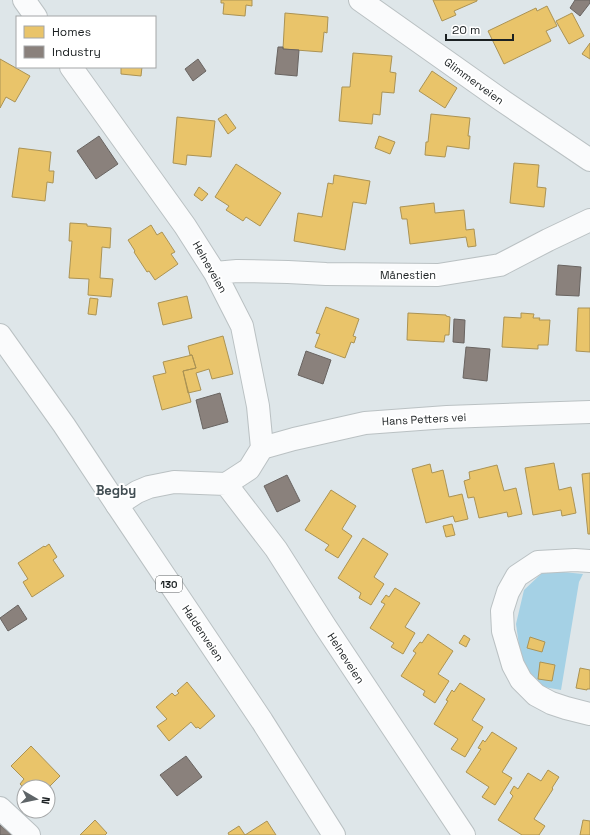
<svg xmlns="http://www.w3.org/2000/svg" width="590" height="835" font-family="'Space Grotesk',sans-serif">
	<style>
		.green { fill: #a5d1e5 }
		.homes { fill: #e9c46a; stroke: #ab9354 }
		.industry { fill: #8a817c; stroke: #696461 }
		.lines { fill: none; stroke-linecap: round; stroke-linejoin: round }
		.minor-casing { stroke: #bac1c3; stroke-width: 24 }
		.major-casing { stroke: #bac1c3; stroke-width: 24 }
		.minor { stroke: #fafbfc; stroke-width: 22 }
		.major { stroke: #fafbfc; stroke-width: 22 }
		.labels { text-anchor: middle; stroke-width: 4; stroke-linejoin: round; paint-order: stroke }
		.shield { fill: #fff; stroke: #5f6364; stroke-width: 1 }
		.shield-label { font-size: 10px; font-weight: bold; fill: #1b2022 }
		.street-label { font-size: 11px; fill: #1b2022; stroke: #fff }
		.quarter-label { font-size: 13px; font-weight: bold; fill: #424e53; stroke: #fff }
	</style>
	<rect width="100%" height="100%" fill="#dee6e9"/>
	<path class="green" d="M563,572L583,574L579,582L561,690L538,686L521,659L516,624L524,590L542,573Z"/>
	<path class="homes" d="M221,0H252V6L246,5L245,16L223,14L224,3H221Z
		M433,0H477V1L454,11L456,15L442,21Z
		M547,6L557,26L546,31L551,41L504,64L488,31L536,8L537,11Z
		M285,13L328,17L327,33L324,32L322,52L283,49Z
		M572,13L584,36L569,44L556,21Z
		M590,43V59L582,54Z
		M353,53L392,56L390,72L396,73L394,93L382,92L380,115L373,114L372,124L339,121L342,87H350Z
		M0,59L30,76L15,102L6,97L0,108Z
		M121,67H142L141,76L121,74Z
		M432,71L457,88L445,108L419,91Z
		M226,114L236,128L228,134L218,119Z
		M431,114L470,118L468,136H470L469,149L447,146L445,157L425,155L426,142H428Z
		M177,117L215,121L211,157L187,155L186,165L173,163Z
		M379,136L395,142L390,154L375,148Z
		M19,148L51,152L49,171H54L53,183L47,182L45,201L12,197Z
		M514,163L539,165L537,187L546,188L544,207L510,203Z
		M236,164L281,193L260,226L246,217L243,221L226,210L229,206L215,197Z
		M334,175L370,181L366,204L353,202L345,250L294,241L298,213L322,217L328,183L333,184Z
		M199,187L208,194L202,201L194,195Z
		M434,203L435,213L464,210L466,230L474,229L476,246L468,247L466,237L410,244L407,219H402L400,207Z
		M70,223L87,224V226L111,228L110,248L102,247L100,278L113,279L111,297L88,295L89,279L69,278L72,241H69Z
		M151,225L157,235L162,232L175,252L171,254L178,264L155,280L149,271L147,272L134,252L135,251L128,240Z
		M187,296L192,318L163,325L158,303Z
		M90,298L98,299L96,315L88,314Z
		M326,307L359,319L353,336L356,337L354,343L351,342L345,358L315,347L320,334L316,333Z
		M578,308H590V352L576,351Z
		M408,313L446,315V316L450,317L449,335H445L444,342L407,340Z
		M521,313L534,314L533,318H540L539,320H550L548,345H538V349L502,347L504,317L521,318Z
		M223,336L233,374L212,379L209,369L196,373L201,390L188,393L183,371L196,368L192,355H190L188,346Z
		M192,355L196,368L183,371L191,402L162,410L153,376L166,373L163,362Z
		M554,463L559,490L571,487L576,513L562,516L561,510L533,515L525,468Z
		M430,464L432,473L443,470L449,497L462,494L468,519L455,522L453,516L426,523L412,469Z
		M497,465L504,491L516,488L522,514L508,517L507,512L479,518L474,497L468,498L464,481L470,479L469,472Z
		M590,473V534H588L582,474Z
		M331,490L356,506L342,529L352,536L338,558L325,550L329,545L305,530Z
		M452,524L455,535L446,537L443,526Z
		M363,538L388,554L374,577L384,584L371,605L359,598L361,593L338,578Z
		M49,544L57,557L53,560L64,576L32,597L23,582L28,579L18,563L44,546L45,547Z
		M395,588L420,603L405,627L415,633L403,654L391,647L394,643L370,628L385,604L381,602L386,595L389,597Z
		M428,634L453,651L438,674L449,681L435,703L423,695L425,691L401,676L416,653L413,651L420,642L422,643Z
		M464,635L470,639L466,647L459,643Z
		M530,637L545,642L542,652L527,648Z
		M540,662L555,665L552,681L538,679Z
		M580,668L590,670V689H587V690L576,688Z
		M187,682L215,716L200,729L198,727L196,728L191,722L169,741L157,726L167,719L156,707L172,693L175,696L179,693L177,691Z
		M460,683L485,699L472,720L483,727L465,757L451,749L458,739L434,724L448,701L446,700L452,690L454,692Z
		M492,732L517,748L502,772L512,778L495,805L482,797L489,787L466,772L481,749L478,748L483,740L485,742Z
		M31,746L60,776L48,788V787H24V788L20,784L24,779L11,766Z
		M548,770L559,777L552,788L553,789L534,819L545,826L539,835H522L498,820L513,796L510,793L514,786L518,789L528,773L541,781Z
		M95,820L107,833L105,835H80Z
		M583,820L590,821V835H580Z
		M267,821L276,835H245Z
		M239,826L245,835H229L228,833Z"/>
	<path class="industry" d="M575,0H590V3L580,16L570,8Z
		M278,47H283V49L299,50L297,76L275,74Z
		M198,59L206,71L193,81L185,69Z
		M99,136L118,164L96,179L77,151Z
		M558,265L581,267L579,296L556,295Z
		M454,319L465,320L464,343L453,342Z
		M466,347L490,349L487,381L463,378Z
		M306,351L331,360L323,384L298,375Z
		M220,393L228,422L203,429L196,400Z
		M287,475L300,501L277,512L264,486Z
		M18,605L27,619L8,631L0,618Z
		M186,756L202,777L177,796L160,775Z
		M0,825L12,835H0Z"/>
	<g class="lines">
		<g class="minor-casing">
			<path id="minor" d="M24,0L36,17
				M360,0L500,99L590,160
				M71,67L185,226L215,273L242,326L258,406L262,448L249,469L226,484L174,482L149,487L137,492L117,505
				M215,273L237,271L288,272L326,274L438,275L500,265L548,240L590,220
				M262,448L294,439L365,423L447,417L590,412
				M226,484L276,549L325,626L464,835
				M590,561L575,560L538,562L517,576L508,592L502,611L503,631L513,665L521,680L536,695L551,703L566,708L590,714
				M0,808L29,835"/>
		</g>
		<g class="major-casing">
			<path id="major" d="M0,335L64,425L117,505L262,721L334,835"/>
		</g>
		<use href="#minor" class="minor"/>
		<use href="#major" class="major"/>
	</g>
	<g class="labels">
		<rect class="shield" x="156" y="576" width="26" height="16" rx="3"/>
		<g class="shield-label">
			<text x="169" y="588">130</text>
		</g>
		<g class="street-label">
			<text transform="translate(474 81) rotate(36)" y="4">Glimmerveien</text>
			<text transform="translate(210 267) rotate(60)" y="4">Helneveien</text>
			<text x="408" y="279">Månestien</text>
			<text transform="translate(424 419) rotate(-3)" y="4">Hans Petters vei</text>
			<text transform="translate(203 633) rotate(56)" y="4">Haldenveien</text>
			<text transform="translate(346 658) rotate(57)" y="4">Helneveien</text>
		</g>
		<g class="quarter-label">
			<text x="116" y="495">Begby</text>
		</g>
	</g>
	<rect x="16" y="16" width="140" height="52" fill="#ffffff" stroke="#a4a6a7"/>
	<rect x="24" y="26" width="20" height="12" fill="#e9c46a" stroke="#a4a6a7"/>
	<text x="52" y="36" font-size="12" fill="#1b2022">Homes</text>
	<rect x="24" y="46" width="20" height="12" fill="#8a817c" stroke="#a4a6a7"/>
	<text x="52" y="56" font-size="12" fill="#1b2022">Industry</text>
	<g transform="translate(36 799) rotate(99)"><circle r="19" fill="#ffffff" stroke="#a4a6a7"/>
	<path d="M0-3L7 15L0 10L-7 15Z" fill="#5f6568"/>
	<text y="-6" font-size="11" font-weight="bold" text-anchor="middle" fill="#1b2022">N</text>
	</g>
	<path d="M446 34v6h67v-6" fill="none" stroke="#1b2022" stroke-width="2"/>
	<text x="452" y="34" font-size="12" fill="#1b2022" stroke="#ffffff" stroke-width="3" paint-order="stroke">20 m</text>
</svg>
